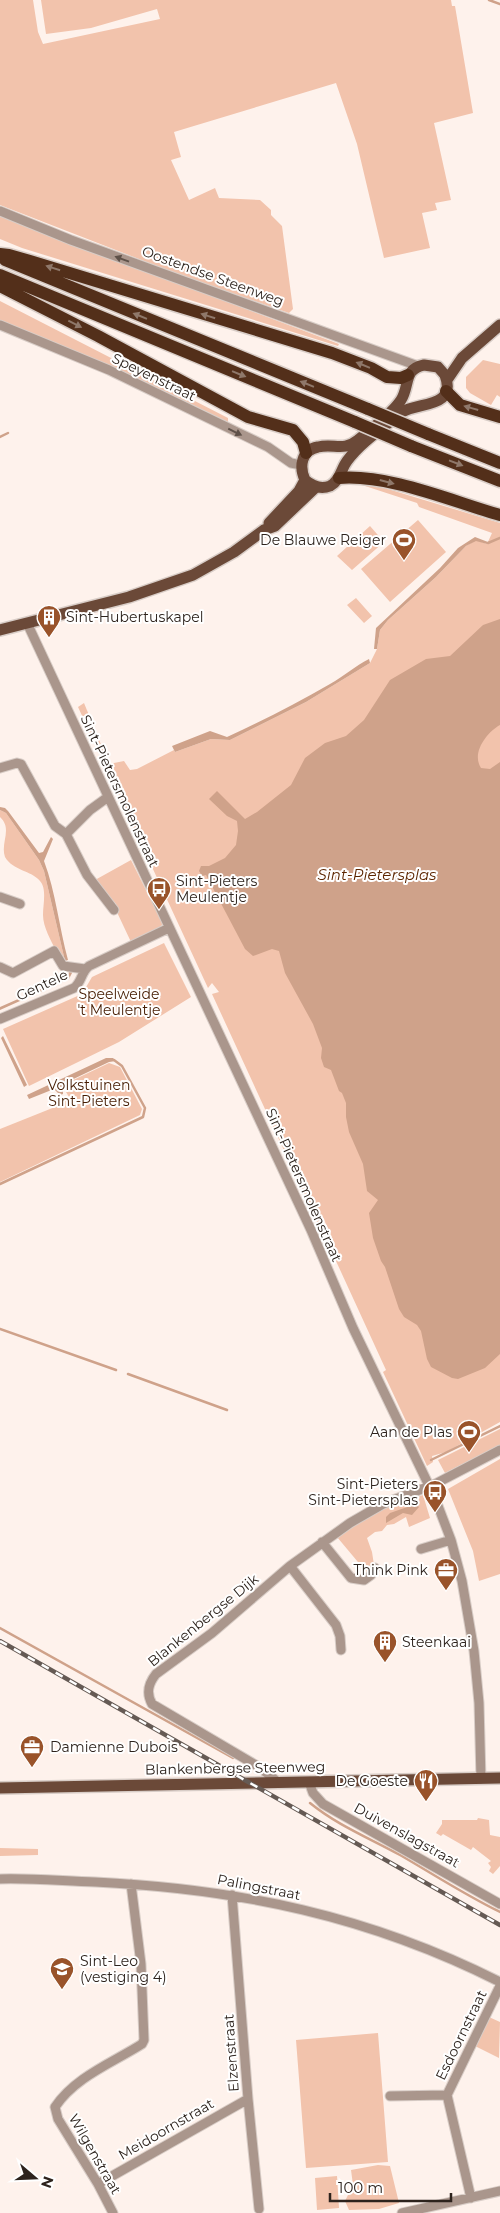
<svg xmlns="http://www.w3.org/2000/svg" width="500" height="2213" font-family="Montserrat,sans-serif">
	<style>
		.green { fill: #f2c3ac }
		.water { fill: #cfa28a }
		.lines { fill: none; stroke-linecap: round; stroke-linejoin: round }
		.stream { stroke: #cfa28a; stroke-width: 2.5 }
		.minor-casing { stroke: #d8cdc7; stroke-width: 11 }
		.major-casing { stroke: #d8cdc7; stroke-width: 14 }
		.highway-casing { stroke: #d8cdc7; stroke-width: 15 }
		.minor { stroke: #aa968c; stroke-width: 9 }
		.major { stroke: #6b4938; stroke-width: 11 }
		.highway { stroke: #532f1a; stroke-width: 12 }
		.rail-casing { stroke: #655a54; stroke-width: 4.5 }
		.rail { stroke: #fff; stroke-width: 2.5; stroke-dasharray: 8; stroke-linecap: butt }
		.highway-bridge-casing { stroke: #d8cdc7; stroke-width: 15; stroke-linecap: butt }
		.highway-bridge { stroke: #532f1a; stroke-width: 12 }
		.oneway { fill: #5f5149 }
		.oneway2 { fill: #8f786a }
		.labels { text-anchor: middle; stroke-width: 4; stroke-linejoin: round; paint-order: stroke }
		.street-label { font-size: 14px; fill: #2d231d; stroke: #fff }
		.poi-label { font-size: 14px; fill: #2d231d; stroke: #fff; text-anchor: end }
		.park-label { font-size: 14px; fill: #451b01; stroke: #fff }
		.water-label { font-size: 15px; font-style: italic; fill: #5d2600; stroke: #fff }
	</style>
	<rect width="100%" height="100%" fill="#fef2ec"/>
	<path class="green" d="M0,0H33L38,32L43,44L160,19L157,9L91,28L46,34L41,0H451L452,6H455L473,113L434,123L451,200L435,203L437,210L422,213L430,248L384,258L357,144L336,83L174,132L181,157L171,160L189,200L215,188L219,198L260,200L271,210V215L282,226L293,309L289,313L175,273L0,205Z
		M0,216L339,344L338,346L22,248L0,239Z
		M0,301L228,418V422L129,374L0,320Z
		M483,360L500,364V397L497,395L491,405L470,393L466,388V377Z
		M362,485L378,486L500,523V1422L446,1452L432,1456L433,1462L427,1466L383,1372L386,1370L325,1237L331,1234L324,1220L318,1224L212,994L219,992L212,983L208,988L78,707L84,703L109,764L124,761L130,770L137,769L174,750L175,752L211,739L230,740L306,702L370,663L377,649L380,630L388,620L436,577L466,546L476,540L487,544L492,533L419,507L417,503Z
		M418,520L446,552L390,602L361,569Z
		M370,526L384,542L352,570L337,556Z
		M356,598L372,616L364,623L347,605Z
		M0,810L6,813L39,860L44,871L65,961L60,953L56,951C51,940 43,927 43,915C43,904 47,889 40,881C31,870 13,871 5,857C0,843 13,829 0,817Z
		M131,860L163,924L159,928L131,942L115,908L116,904L103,889L100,888L95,880Z
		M164,943L191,997L119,1042L29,1086L3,1029L82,994L92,977Z
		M109,1063L120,1067L142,1109L140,1115L0,1182V1129L55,1107L54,1102L57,1100L59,1103L69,1097L66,1092L69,1090L67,1083Z
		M500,1429V1445L445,1473L438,1460Z
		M500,1459V1574L479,1581L473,1551L448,1489Z
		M423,1495L430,1518L409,1527L406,1517L394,1524L387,1525L382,1531L375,1532L367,1538L372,1552L374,1565L368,1574L337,1537L379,1511Z
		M478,1818L489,1820L490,1835L500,1837V1866L493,1874L489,1871L491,1867L488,1863L491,1861L473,1847L471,1850L443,1834L441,1836L436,1833L442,1824V1820H477Z
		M0,1848L38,1849V1855L0,1856Z
		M489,2017L500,2022L499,2058L475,2046Z
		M378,2033L388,2162L306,2168L296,2040Z
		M378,2165L390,2166L399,2203L379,2209L349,2210L345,2201L353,2185L351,2170Z
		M337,2176L339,2208L317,2210L315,2178Z"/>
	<path class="water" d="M475,537L488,542L487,544L476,541L466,546L436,577L388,620L380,630L377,649H374L376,628L440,568L458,548Z
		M500,619V725C487,732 471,753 481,768L490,769L500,762V1354L485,1368L458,1379L452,1378L431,1367L427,1359L421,1331L417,1325L404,1317L399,1309L385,1267L381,1261L373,1238L369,1213L378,1200L367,1191L363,1164L349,1132L346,1117V1103L342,1093L339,1091L331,1070L324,1067L321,1058L322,1048L313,1024L285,973L279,951L272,949L253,956L245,949L206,875L202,876L199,871L201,866H209L225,858L236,845L238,831L237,821L227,816L209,799L217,791L245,819L257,812L291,785L305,758L325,743L346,736L364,720L390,680L426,659L450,656L483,625Z
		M369,659L370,663L306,702L230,740L211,739L175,752L172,746L210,731L227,737C262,721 297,703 330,684C344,676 355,666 369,659Z
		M0,807L5,808L8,811L39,853L43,852L51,837L53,839L44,861C56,893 59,927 68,960L65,961L44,871L39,860L6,813L0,810Z
		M73,971L69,979L0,1010V1007L68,977L69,972Z
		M3,1036L27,1085L24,1087L1,1038Z
		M106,1058H113L116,1061L109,1062L63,1084V1094L60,1095L54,1089L29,1099L27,1095Z
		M416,1504L419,1507L412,1515L403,1513L386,1523V1517L390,1513Z"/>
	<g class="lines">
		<path class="stream" d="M489,0L500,4
			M0,437L8,433
			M488,543L500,538
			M0,1184L143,1117L145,1108L122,1066L114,1060
			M0,1329L116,1370
			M128,1374L227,1410
			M431,1460L500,1426
			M0,1628L233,1758
			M310,1803C337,1825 369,1838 400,1855C433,1874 465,1895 500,1912"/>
		<g class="minor-casing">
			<path id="minor" d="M0,211L71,240L418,366
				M0,325L109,370L268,447L291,463L301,465
				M27,623L311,1230L353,1328L435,1498L451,1540L462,1581L474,1651L479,1703L481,1779
				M0,768L17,763L21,764L55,826L66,834L90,810L108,797
				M66,834L87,875L114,910
				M0,897L20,904
				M0,967L13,973L54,951L63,966L85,969
				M0,1019L74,988C82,982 81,972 89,966L169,928
				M322,1542L351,1578L364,1580L371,1575L375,1568
				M421,1549L451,1540
				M290,1566L336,1625L340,1636L341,1650
				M278,1782L259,1767L152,1704C146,1693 148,1684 156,1674L212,1633L290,1566L350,1523L383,1504L435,1484L500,1450
				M309,1782L313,1793L323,1804L500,1904
				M0,1879C31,1878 63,1881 95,1882C240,1889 369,1916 500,1982
				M232,1895L248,2099L259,2209
				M390,2096L447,2095
				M98,2184L248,2099
				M471,2198L447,2095L500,1986
				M113,2213L98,2184L58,2119L55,2107C75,2077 112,2063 142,2044L144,2040L141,1964L131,1884
				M402,2213L500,2191"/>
		</g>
		<g class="major-casing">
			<path id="major" d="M424,365L438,367L445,375C457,408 419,402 402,412C384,427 361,442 347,461C341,469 340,481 330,486C320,490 312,486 305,480C299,467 301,450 318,447C334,443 343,452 358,440C372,428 391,415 401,400C410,386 403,369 424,365Z
				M447,380L462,358L500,325
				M269,523L299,491L305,480
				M0,630L129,597L193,575L234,552L264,530L275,526L316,487
				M0,1788L500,1778"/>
		</g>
		<g class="highway-casing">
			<path id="highway" d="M0,254L9,255L30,261L332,353L371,368L387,377L401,378L408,375
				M5,260L368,409
				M0,275L355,422
				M0,286L98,336L248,417L293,430L303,442L306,453
				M446,391L460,405L500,417
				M428,434L500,463
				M411,446L500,481
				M339,478C389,474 451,501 500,515"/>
		</g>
		<use href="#minor" class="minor"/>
		<use href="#major" class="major"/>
		<use href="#highway" class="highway"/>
		<g class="rail-casing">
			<path id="rail" d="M0,1641L500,1925"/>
		</g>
		<use href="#rail" class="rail"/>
		<g class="highway-bridge-casing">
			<path id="highway-bridge" d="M368,409L428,434
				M355,422L411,446"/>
		</g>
		<use href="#highway-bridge" class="highway-bridge"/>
	</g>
	<defs><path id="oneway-solid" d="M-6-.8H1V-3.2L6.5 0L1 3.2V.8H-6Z" transform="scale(1.25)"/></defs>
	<g class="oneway">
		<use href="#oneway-solid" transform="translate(122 259) rotate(-160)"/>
		<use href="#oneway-solid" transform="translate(235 432) rotate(26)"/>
	</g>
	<g class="oneway2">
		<use href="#oneway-solid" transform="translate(53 268) rotate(-162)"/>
		<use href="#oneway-solid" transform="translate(140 316) rotate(-158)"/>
		<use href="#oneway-solid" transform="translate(208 316) rotate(-163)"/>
		<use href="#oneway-solid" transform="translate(75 324) rotate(27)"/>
		<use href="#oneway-solid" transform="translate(363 365) rotate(-158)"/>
		<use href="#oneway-solid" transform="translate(239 374) rotate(22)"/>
		<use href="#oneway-solid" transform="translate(307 384) rotate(-158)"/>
		<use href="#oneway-solid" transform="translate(471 408) rotate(-164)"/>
		<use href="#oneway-solid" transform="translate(456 463) rotate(21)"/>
		<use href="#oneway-solid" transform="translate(387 482) rotate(15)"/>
	</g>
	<defs>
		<g id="stadium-pin" transform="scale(1.25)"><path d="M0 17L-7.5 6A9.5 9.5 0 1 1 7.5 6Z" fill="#99532a" stroke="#fff"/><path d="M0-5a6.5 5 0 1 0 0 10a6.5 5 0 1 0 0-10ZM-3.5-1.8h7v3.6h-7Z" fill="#fff"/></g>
		<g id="building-pin" transform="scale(1.25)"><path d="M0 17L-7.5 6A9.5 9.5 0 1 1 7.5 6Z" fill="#99532a" stroke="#fff"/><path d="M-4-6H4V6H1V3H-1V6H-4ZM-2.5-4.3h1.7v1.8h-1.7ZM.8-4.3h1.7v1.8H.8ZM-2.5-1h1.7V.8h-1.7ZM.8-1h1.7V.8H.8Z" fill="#fff"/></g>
		<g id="bus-pin" transform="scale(1.25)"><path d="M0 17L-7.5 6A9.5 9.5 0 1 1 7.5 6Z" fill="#99532a" stroke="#fff"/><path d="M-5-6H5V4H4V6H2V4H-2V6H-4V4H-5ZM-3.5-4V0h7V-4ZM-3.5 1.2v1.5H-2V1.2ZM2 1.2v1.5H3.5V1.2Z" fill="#fff"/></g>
		<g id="office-pin" transform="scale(1.25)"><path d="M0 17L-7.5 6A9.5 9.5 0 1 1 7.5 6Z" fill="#99532a" stroke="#fff"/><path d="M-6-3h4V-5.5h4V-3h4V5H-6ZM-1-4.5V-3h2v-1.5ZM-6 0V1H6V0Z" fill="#fff"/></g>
		<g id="restaurant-pin" transform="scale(1.25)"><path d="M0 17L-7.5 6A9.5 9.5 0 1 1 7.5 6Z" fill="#99532a" stroke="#fff"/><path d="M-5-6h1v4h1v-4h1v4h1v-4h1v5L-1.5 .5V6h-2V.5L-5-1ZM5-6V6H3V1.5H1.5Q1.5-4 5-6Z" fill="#fff"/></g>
		<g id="school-pin" transform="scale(1.25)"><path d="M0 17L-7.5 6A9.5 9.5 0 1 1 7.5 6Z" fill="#99532a" stroke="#fff"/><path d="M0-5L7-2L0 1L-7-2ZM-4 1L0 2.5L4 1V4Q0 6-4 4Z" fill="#fff"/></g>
	</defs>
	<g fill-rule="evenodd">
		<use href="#stadium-pin" x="404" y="540"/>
		<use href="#building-pin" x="49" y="617"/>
		<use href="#bus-pin" x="159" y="889"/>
		<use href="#stadium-pin" x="469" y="1432"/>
		<use href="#bus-pin" x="435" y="1492"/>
		<use href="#office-pin" x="446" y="1570"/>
		<use href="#building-pin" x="385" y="1642"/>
		<use href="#office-pin" x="32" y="1747"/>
		<use href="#restaurant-pin" x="426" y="1781"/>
		<use href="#school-pin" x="62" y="1969"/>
	</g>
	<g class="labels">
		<g class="street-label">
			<text transform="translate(213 276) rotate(20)" y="5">Oostendse Steenweg</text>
			<text transform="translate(154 377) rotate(26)" y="5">Speyenstraat</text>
			<text transform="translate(120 791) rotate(65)" y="5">Sint-Pietersmolenstraat</text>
			<text transform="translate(42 985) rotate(-25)" y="5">Gentele</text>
			<text transform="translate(304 1185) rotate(66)" y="5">Sint-Pietersmolenstraat</text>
			<text transform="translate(203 1620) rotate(-39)" y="5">Blankenbergse Dijk</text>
			<text transform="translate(235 1768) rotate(-1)" y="5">Blankenbergse Steenweg</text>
			<text transform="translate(407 1835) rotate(29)" y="5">Duivenslagstraat</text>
			<text transform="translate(259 1887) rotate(11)" y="5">Palingstraat</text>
			<text transform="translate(461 2035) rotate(-64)" y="5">Esdoornstraat</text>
			<text transform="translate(231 2053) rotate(-94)" y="5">Elzenstraat</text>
			<text transform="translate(166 2129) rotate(-30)" y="5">Meidoornstraat</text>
			<text transform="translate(95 2154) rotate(60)" y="5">Wilgenstraat</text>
		</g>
		<g class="poi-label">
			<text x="386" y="545">De Blauwe Reiger</text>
			<text x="66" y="622" text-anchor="start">Sint-Hubertuskapel</text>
			<text x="176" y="886" text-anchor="start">Sint-Pieters<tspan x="176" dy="16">Meulentje</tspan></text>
			<text x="452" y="1437">Aan de Plas</text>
			<text x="418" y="1489">Sint-Pieters<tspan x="418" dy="16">Sint-Pietersplas</tspan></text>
			<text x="428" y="1575">Think Pink</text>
			<text x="402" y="1647" text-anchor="start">Steenkaai</text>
			<text x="50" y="1752" text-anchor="start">Damienne Dubois</text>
			<text x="408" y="1786">De Goeste</text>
			<text x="80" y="1966" text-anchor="start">Sint-Leo<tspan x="80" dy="16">(vestiging 4)</tspan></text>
		</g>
		<g class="park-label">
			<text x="119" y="999">Speelweide<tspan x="119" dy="16">'t Meulentje</tspan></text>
			<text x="89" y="1090">Volkstuinen<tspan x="89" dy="16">Sint-Pieters</tspan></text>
		</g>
		<g class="water-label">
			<text x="377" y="880">Sint-Pietersplas</text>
		</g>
	</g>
	<g transform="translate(35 2178) rotate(109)" stroke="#ffffff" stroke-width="4" paint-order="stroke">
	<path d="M0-4L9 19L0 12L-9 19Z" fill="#2d231d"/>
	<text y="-8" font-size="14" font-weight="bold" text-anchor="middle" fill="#2d231d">N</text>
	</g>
	<path d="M330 2193v8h121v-8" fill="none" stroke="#2d231d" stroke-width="2.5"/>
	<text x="338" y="2193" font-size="15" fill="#2d231d" stroke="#ffffff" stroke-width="4" paint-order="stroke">100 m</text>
</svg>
